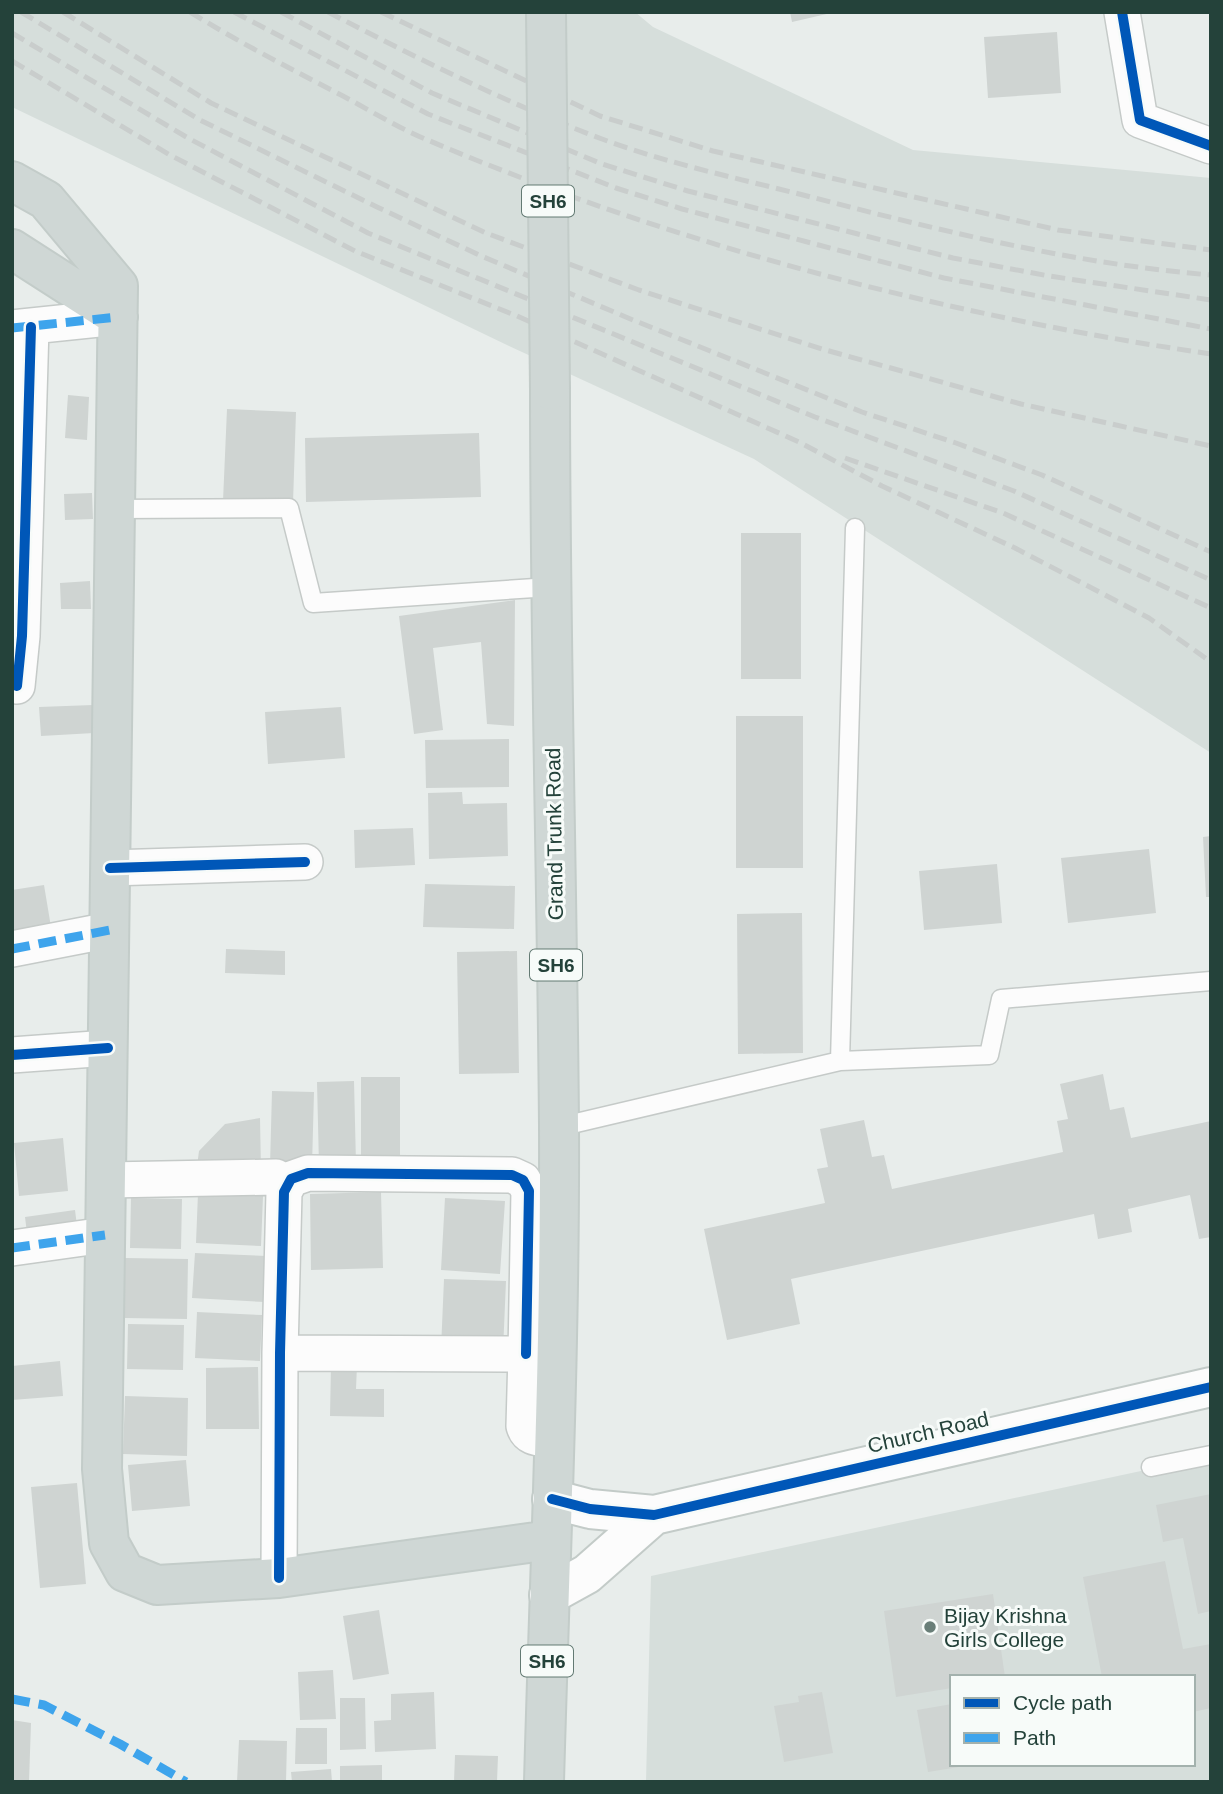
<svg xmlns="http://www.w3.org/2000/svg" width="1223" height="1794" font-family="Helvetica,sans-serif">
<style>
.built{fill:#d6dedb;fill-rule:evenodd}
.building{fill:#cfd4d2}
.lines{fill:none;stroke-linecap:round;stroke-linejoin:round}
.lane-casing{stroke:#c5cac8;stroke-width:21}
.street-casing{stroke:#c5cac8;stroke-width:38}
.secondary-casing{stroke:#c3cbc8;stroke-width:42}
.primary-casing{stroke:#c3ccc9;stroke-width:42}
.lane{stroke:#fcfcfc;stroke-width:18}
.street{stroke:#fcfcfc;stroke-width:35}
.secondary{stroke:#fcfcfc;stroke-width:38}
.primary{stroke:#cfd7d5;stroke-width:38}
.rail{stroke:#c9cdcc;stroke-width:5;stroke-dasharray:14 7;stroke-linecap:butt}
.primary-bridge-casing{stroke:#c3ccc9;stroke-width:42;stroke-linecap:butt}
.primary-bridge{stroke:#cfd7d5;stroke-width:38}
.quiet{stroke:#3ea4ec;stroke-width:9;stroke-dasharray:18 9;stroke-linecap:butt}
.cycleway-casing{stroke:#f7fbf9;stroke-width:15}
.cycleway{stroke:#0057b8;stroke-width:10}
.poi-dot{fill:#697e78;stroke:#f7fbf9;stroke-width:2.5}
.labels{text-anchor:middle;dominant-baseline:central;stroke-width:6;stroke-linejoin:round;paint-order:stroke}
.shield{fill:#f7fbf9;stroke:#637a73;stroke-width:2}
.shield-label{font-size:19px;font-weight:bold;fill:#24423a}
.street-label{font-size:21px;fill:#24423a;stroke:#f7fbf9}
.poi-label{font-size:21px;fill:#24423a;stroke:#f7fbf9;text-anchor:start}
</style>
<rect width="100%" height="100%" fill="#e8edeb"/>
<path class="built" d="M12 12H635L653 27 913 150 1211 178V753L754 459 509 346 12 107Z
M1211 1456V1782H646L651 1576ZM952 1677H1193V1764H952Z"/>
<path class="building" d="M790 12H831V13L792 22Z
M1057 32 1061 93 988 98 984 37Z
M68 395 89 397 87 440 65 438Z
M227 409 296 412 293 503 223 501Z
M479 433 481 497 306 502 305 438Z
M92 493 93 519 65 520 64 494Z
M741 533H801V679H741Z
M90 581 91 609H61L60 583Z
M515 600 514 726 487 724 481 642 433 648 443 730 414 734 399 616Z
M93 705 94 733 41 736 39 707Z
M341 707 345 758 268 764 265 712Z
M736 716H803V868H736Z
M509 739V787L426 788 425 740Z
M462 792 463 804 507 803 508 856 429 859 428 793Z
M413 828 415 865 355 868 354 830Z
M1211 836V897H1206L1203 837Z
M1149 849 1156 913 1068 923 1061 858Z
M997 864 1002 923 924 930 919 871Z
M425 884 515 886 514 929 423 927Z
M44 885 52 933 12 939V890Z
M802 913 803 1053 738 1054 737 914Z
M226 949 285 951V975L225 973Z
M517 951 519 1073 459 1074 457 952Z
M1103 1074 1110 1110 1124 1107 1131 1138 1211 1121V1237L1199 1239 1190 1195 1128 1209 1132 1232 1098 1239 1094 1214 791 1279 800 1324 727 1340 704 1229 825 1203 817 1169 828 1167 820 1129 864 1120 872 1157 884 1155 892 1189 1063 1152 1057 1121 1068 1119 1060 1084Z
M361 1077H400V1161L361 1162Z
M354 1081 356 1164 319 1166 317 1082Z
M272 1091 314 1092 312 1166H270Z
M260 1118 261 1172 196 1174 199 1151 225 1124Z
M63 1138 68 1191 19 1196 14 1143Z
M381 1192 383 1268 311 1270 310 1194Z
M198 1193 263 1196 261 1246 196 1243Z
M131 1198 182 1199 181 1249 130 1248Z
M445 1198 505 1201 500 1274 441 1270Z
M75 1210 78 1234 28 1241 25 1217Z
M195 1253 267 1256 265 1302 192 1298Z
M125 1258 188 1259 187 1319 125 1318Z
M444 1279 506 1281 503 1351 441 1349Z
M197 1312 262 1315 260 1361 195 1358Z
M128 1324 184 1325 183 1370 127 1369Z
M60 1361 63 1396 12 1400V1366Z
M331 1365H357L356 1389H384V1417L330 1416Z
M258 1367 259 1429H206V1368Z
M125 1396 188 1398 187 1456 123 1454Z
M186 1460 190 1506 132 1511 128 1465Z
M77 1483 86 1584 40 1588 31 1487Z
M1211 1494V1611L1198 1614 1183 1538 1163 1542 1156 1505Z
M1165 1561 1183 1649 1211 1644V1708L1193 1712V1677H1102L1083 1577Z
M993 1594 1005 1677H952V1688L896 1697 884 1611Z
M379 1610 389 1674 353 1680 343 1616Z
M333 1670 336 1719 300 1720 298 1672Z
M434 1692 436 1749 375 1752 374 1721 391 1720V1694Z
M822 1692 833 1753 784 1762 774 1706 799 1702 798 1696Z
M340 1698H365L366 1749 340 1750Z
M952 1704V1764L965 1766 928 1772 917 1710Z
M12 1720 31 1723 29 1782H12Z
M296 1728H327V1764H295Z
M239 1740 287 1741 286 1782H237Z
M455 1755 498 1756 497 1782H454Z
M382 1765V1782H340V1766Z
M331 1769 332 1782H292L291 1772Z"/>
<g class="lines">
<defs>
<path id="lane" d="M116 509 289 508 313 603 550 587
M840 1061 989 1055 1001 999 1211 981
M559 1127 840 1061 855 528
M1151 1467 1211 1455"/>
<path id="street" d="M1122 12 1140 120 1211 146
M12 328 118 317
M17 686 22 636 31 327
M110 868 305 862
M12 949 110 930
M12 1055 108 1048
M107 1180 276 1177
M12 1248 105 1235
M280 1353 526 1354 524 1426C528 1440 541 1438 553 1440
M279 1578 280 1353 284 1192 291 1179 308 1173 512 1175 523 1180 529 1191 526 1354"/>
<path id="secondary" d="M552 1499 590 1509 654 1515 1211 1387
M549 1595 587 1574 654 1515"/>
<path id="primary" d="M12 181 46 200 118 286 102 1469 109 1543 125 1572 157 1585 279 1578 550 1540
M12 249 118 317
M544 1782C550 1563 560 1344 559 1125 557 880 550 635 550 390"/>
</defs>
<use href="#lane" class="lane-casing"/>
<use href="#street" class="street-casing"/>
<use href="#secondary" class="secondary-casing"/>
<use href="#primary" class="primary-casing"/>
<use href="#lane" class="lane"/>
<use href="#street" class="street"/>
<use href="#secondary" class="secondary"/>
<use href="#primary" class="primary"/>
<path class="rail" d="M21 12 200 120 377 207 479 255 633 320 862 412 956 443 1042 475 1211 552
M63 12 211 103 486 233 639 290 822 349 1021 404 1211 446
M190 12C240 43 291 69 343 96 371 111 400 129 430 141 678 246 944 315 1211 354
M234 12 428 114 616 188 682 209 944 278 1211 329
M281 12 432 93 602 164 688 191 953 258 1049 276 1211 300
M328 12C417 58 508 104 602 139 669 164 741 179 811 197 942 231 1075 264 1211 275
M381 12 600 116 713 151 1058 230 1211 250
M12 33 188 138 368 233 815 417 1014 491 1211 580
M12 61 170 155 355 251 517 316 799 442 882 486 1015 548 1149 618 1211 662
M845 458 1003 513 1211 608"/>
<defs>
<path id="primary-bridge" d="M546 12 550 390"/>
</defs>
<use href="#primary-bridge" class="primary-bridge-casing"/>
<use href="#primary-bridge" class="primary-bridge"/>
<path class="quiet" d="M12 328 118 317
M12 949 110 930
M12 1248 105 1235
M12 1699 44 1705 120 1744 186 1782"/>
<defs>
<path id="cycleway" d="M1122 12 1140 120 1211 146
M17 686 22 636 31 327
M110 868 305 862
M12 1055 108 1048
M552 1499 590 1509 654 1515 1211 1387
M279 1578 280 1353 284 1192 291 1179 308 1173 512 1175 523 1180 529 1191 526 1354"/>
</defs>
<use href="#cycleway" class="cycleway-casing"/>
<use href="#cycleway" class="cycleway"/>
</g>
<circle class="poi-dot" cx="930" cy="1627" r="7"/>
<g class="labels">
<g class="shield">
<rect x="522" y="185.5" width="52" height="31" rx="5"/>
<rect x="530" y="949.5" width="52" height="31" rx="5"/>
<rect x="521" y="1645.5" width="52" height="31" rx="5"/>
</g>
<g class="shield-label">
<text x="548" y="201">SH6</text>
<text x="556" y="965">SH6</text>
<text x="547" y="1661">SH6</text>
</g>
<g class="street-label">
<text transform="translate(554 834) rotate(-91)">Grand Trunk Road</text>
<text transform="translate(928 1432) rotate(-13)">Church Road</text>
</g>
<g class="poi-label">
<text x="944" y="1615">Bijay Krishna<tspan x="944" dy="24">Girls College</tspan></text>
</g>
</g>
<rect width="1223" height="1794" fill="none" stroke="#24423a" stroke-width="28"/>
<rect x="950" y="1675" width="245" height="91" fill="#f7fbf9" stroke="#a3b1ad" stroke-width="2"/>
<rect x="964" y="1698" width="35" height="10" fill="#0057b8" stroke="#a3b1ad" stroke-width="2"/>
<text x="1013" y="1710" font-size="21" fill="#24423a">Cycle path</text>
<rect x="964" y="1733" width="35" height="10" fill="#3ea4ec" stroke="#a3b1ad" stroke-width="2"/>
<text x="1013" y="1745" font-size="21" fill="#24423a">Path</text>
</svg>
